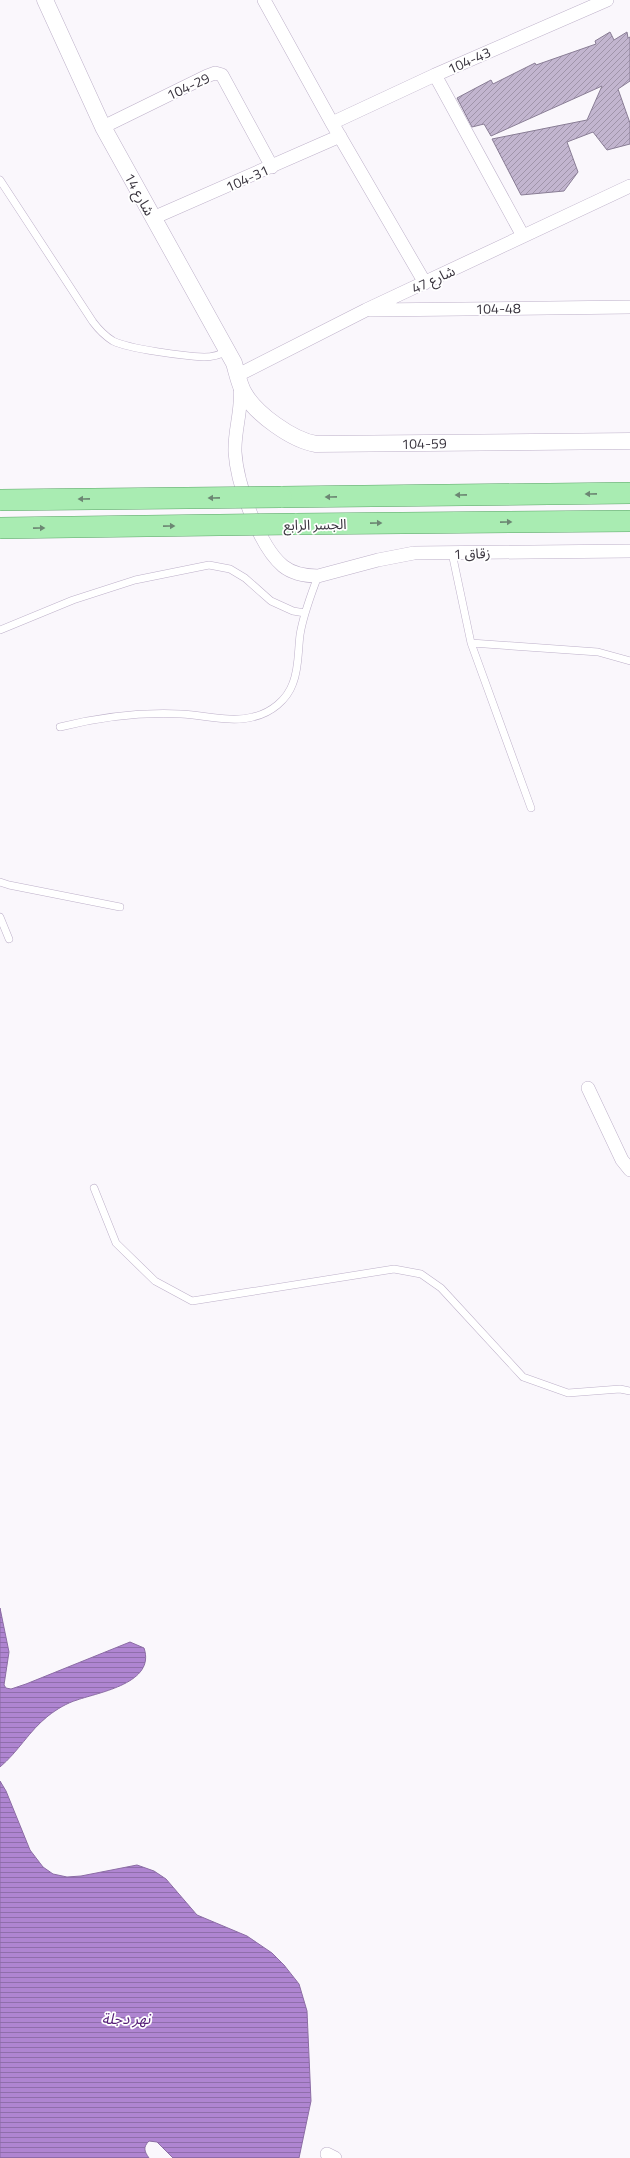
<svg xmlns="http://www.w3.org/2000/svg" width="630" height="2158" font-family="'Titillium Web','Noto Sans Arabic',sans-serif">
<style>
.water{fill:url(#water-rules);stroke:#8c6da5}
.building{fill:url(#building-hatch);stroke:#897d95}
.lines{fill:none;stroke-linecap:round;stroke-linejoin:round}
.service-casing{stroke:#bdb0c9;stroke-width:8}
.minor-casing{stroke:#bdb0c9;stroke-width:14}
.tertiary-casing{stroke:#bdb0c9;stroke-width:17}
.primary-casing{stroke:#5ca469;stroke-width:22}
.service{stroke:#fff;stroke-width:7}
.minor{stroke:#fff;stroke-width:13}
.tertiary{stroke:#fff;stroke-width:16}
.primary{stroke:#a9ecb2;stroke-width:21}
.primary-bridge-casing{stroke:#5ca469;stroke-width:22;stroke-linecap:butt}
.primary-bridge{stroke:#a9ecb2;stroke-width:21}
.oneway{fill:#6c8773}
.labels{text-anchor:middle;dominant-baseline:central;stroke-width:3.5;stroke-linejoin:round;paint-order:stroke}
.street-label{font-size:14px;fill:#3a353f;stroke:#fff}
.water-label{font-size:15px;font-style:italic;fill:#551e78;stroke:#fff}
</style>
<defs>
<pattern id="water-rules" width="6" height="5" patternUnits="userSpaceOnUse"><rect width="6" height="5" fill="#af85d1"/><path d="M0 2.5h6" fill="none" stroke="#8f6eab"/></pattern>
<pattern id="building-hatch" width="6" height="6" patternUnits="userSpaceOnUse"><rect width="6" height="6" fill="#c2b5cf"/><path d="M-1 1l2-2M0 6l6-6M5 7l2-2" fill="none" stroke="#9f94a9"/></pattern>
</defs>
<rect width="100%" height="100%" fill="#faf7fc"/>
<path class="water" d="M0 1608 9 1652 4 1685 6 1688 11 1689 26 1684 130 1642 144 1648C156 1683 100 1692 77 1700 67 1703 57 1709 48 1716 29 1731 18 1752 0 1767Z
M0 1781 6 1791 30 1850 43 1867 53 1874 67 1877 81 1876 137 1865 154 1871 166 1879 197 1915 247 1936 272 1953 284 1965 299 1984 307 2011 311 2101 299 2158H173L157 2142 149 2141C143 2147 144 2151 149 2158H0Z"/>
<path class="building" d="M610 32 614 40 627 32 628 38 630 37V81L618 89 630 123V144L607 150 593 132 567 142 578 172 564 191 521 195 492 139 587 120 602 86 491 136 484 124 472 127 457 98 491 80 493 84 535 63 536 65 596 44 595 41Z"/>
<g class="lines">
<defs>
<path id="service" d="M0 180 93 322C99 330 105 336 113 341 129 349 184 356 204 357 212 357 220 355 227 351
M452 553 471 643 598 652 630 661
M0 630 73 600 135 580 209 565 230 569 245 578 271 601 293 611 305 613
M471 643 531 808
M60 727C100 717 139 712 181 714 204 715 231 723 253 717 271 713 287 700 293 683 299 668 298 650 300 635 303 615 311 595 318 576
M0 882 9 885 120 907
M0 917 9 939
M94 1188 116 1243 155 1281 192 1301 394 1269 421 1274 441 1288 523 1377 568 1393 620 1389 630 1391"/>
<path id="minor" d="M264 0 332 123 425 283
M435 75 523 236
M332 123 435 75 607 0
M103 127 207 76 215 73 222 75 272 167
M153 218 340 136
M372 310 630 307
M238 375 366 310 630 186
M240 385C243 408 234 430 235 452 237 484 259 546 283 566 293 574 305 576 318 576L378 560 414 553 630 551
M588 1088 622 1160 630 1170
M327 2154 335 2158"/>
<path id="tertiary" d="M45 0 103 127 234 363C237 373 239 384 244 393 256 414 292 440 316 444L630 441"/>
<path id="primary" d="M281 497 630 493
M295 524 630 521"/>
</defs>
<use href="#service" class="service-casing"/>
<use href="#minor" class="minor-casing"/>
<use href="#tertiary" class="tertiary-casing"/>
<use href="#primary" class="primary-casing"/>
<use href="#service" class="service"/>
<use href="#minor" class="minor"/>
<use href="#tertiary" class="tertiary"/>
<use href="#primary" class="primary"/>
<defs>
<path id="primary-bridge" d="M0 500 281 497
M0 528 295 524"/>
</defs>
<use href="#primary-bridge" class="primary-bridge-casing"/>
<use href="#primary-bridge" class="primary-bridge"/>
</g>
<defs><path id="oneway-solid" d="M-6-.8H1V-3.2L6.5 0L1 3.2V.8H-6Z"/></defs>
<g class="oneway">
<use href="#oneway-solid" transform="translate(591 494) rotate(179)"/>
<use href="#oneway-solid" transform="translate(461 495) rotate(179)"/>
<use href="#oneway-solid" transform="translate(331 497) rotate(179)"/>
<use href="#oneway-solid" transform="translate(214 498) rotate(179)"/>
<use href="#oneway-solid" transform="translate(84 499) rotate(179)"/>
<use href="#oneway-solid" transform="translate(506 522) rotate(-1)"/>
<use href="#oneway-solid" transform="translate(376 523) rotate(-1)"/>
<use href="#oneway-solid" transform="translate(169 526) rotate(-1)"/>
<use href="#oneway-solid" transform="translate(39 528) rotate(-1)"/>
</g>
<g class="labels">
<g class="street-label">
<text transform="translate(469 60) rotate(-24)">104-43</text>
<text transform="translate(188 86) rotate(-25)">104-29</text>
<text transform="translate(247 178) rotate(-24)">104-31</text>
<text transform="translate(140 194) rotate(61)">شارع 14</text>
<text transform="translate(433 279) rotate(-25)">شارع 47</text>
<text transform="translate(498 308) rotate(-1)">104-48</text>
<text transform="translate(424 443) rotate(-1)">104-59</text>
<text transform="translate(315 524) rotate(-1)">الجسر الرابع</text>
<text transform="translate(472 553) rotate(-2)">زقاق 1</text>
</g>
<g class="water-label">
<text x="126" y="2018">نهر دجلة</text>
</g>
</g>
</svg>
